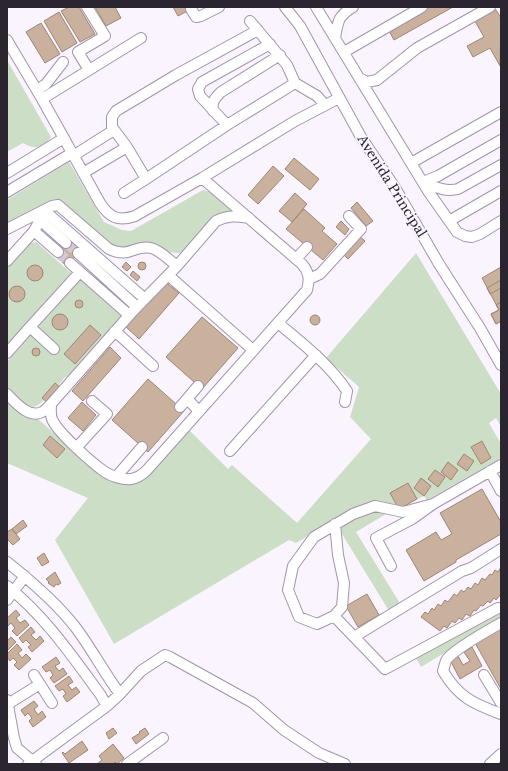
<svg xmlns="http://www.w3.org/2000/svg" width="508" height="771" font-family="'Libre Baskerville',serif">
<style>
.green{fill:#ccdec6}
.building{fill:#cab19d;stroke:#9d8672}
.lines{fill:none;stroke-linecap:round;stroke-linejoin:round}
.minor-tunnel{stroke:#d1cbd5;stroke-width:10;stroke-dasharray:10 5;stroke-linecap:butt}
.minor-casing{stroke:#a293ac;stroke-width:12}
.minor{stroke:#fff;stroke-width:10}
.labels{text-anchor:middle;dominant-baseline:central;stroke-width:3.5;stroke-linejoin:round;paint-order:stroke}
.street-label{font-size:13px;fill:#2b252f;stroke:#faf4ff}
</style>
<rect width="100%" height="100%" fill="#faf4ff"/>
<path class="green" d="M7 60 51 137C42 149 36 150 23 143L7 152Z
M69 162 104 222 122 230 131 231 203 190C215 192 225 204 235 211H227L219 215 184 251 179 253 122 249 110 244 60 201 54 199 7 223V200Z
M36 242 71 273 7 345V269L30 243Z
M416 253 501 394V427L496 418 489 423 501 444V458L427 500 424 496 399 509 396 504H363L296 543 289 540 114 644 55 540 88 498 7 463V400C17 409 24 420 38 419L103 476 133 483 189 430 228 469 232 465 297 523 371 439 350 417 359 387 326 358Z
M83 280 121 311V318L71 375 65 377 58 386 55 383 42 398 44 400C29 416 19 400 7 389V362L79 281Z
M371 511H380L386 514 356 532 401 605 389 611 339 529 364 513Z
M501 612V619L421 667 415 656Z"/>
<path class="building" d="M69 7H79L95 34 80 42 61 11Z
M95 7H115L121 18 106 26Z
M173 7H195L178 16Z
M426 7H453L394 40 388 29Z
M496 10 501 18 500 66 490 48 473 57 467 46 484 37 475 21Z
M59 12 77 43 62 52 44 21Z
M41 23 60 54 45 63 26 32Z
M294 158 319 179 310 190 285 169Z
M273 166 284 176 258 204 248 195Z
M295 193 307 204 292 222 279 211Z
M357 202 373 221 366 226 351 208Z
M304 209 325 228 322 231 337 244 323 260 286 229Z
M341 221 349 229 345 235 336 227Z
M359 236 365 241 348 259 342 253Z
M68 241 80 251 67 266 55 256Z
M138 266a4 4 0 1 1 8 0a4 4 0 1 1-8 0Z
M126 262 131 267 127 271 122 267Z
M27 273a8 8 0 1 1 16 0a8 8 0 1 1-16 0Z
M501 267V321L496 324 491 314 499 310 482 278Z
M133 271 140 277 137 281 130 275Z
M501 280V288L490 294 487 288Z
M164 281 179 293 139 339 125 326Z
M9 294a8 8 0 1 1 16 0a8 8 0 1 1-16 0Z
M75 304a4 4 0 1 1 8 0a4 4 0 1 1-8 0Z
M501 302V321L496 324 491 314 499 310 496 305Z
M52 322a8 8 0 1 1 16 0a8 8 0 1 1-16 0Z
M310 320a5 5 0 1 1 10 0a5 5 0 1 1-10 0Z
M202 317 238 348 202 389 166 357Z
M90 325 101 335 75 364 64 354Z
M110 347 121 358 83 401 72 391Z
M32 352a4 4 0 1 1 8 0a4 4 0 1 1-8 0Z
M148 379 184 411 148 452 112 420Z
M55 383 62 389 49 404 42 398Z
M82 402 96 415 83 431 68 418Z
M50 436 65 449 57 458 43 445Z
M482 441 491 458 481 464 471 447Z
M464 454 474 461 467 471 457 464Z
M448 462 458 470 451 480 441 472Z
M435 470 445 477 438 487 428 479Z
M421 478 431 486 424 496 414 488Z
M408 483 417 499 399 509 390 493Z
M482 489 501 522V534L456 560V562L424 581 406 550 436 532 441 540 452 534 440 513Z
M23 520 27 526 16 534 12 529Z
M12 529 20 539 13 545 7 539V532Z
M44 553 49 562 42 566 37 558Z
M501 567V594L496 600 494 598 490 603 488 601 483 606 481 605 476 611 474 610 470 616 466 614 462 620 459 618 455 623 452 621 447 628 444 626 440 631 421 617 425 612 428 614 432 608 434 610 438 604 441 606 445 600 448 602 454 594 457 596 461 590 464 592 468 587 471 589 475 583 478 585 482 578 485 580 490 574 492 575 495 570 498 572Z
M55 572 61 583 58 585 56 584 54 587 48 583 49 582 46 579Z
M367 594 379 615 358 627 346 606Z
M16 610 20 615 16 618 20 623 25 620 29 625 17 636 12 631 15 628 11 623 8 626 7 625V618Z
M501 626V689L474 641Z
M31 627 35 632 31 635 36 640 40 636 44 641 32 652 28 647 31 645 26 640 23 643 19 638Z
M11 637 16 642 7 651V641Z
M17 644 22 650 18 653 22 658 26 654 31 659 19 670 14 665 17 662 13 658 10 661 7 657V654Z
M472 647 482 666 460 679 450 660 458 656 463 665 470 661 464 652Z
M56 657 60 663 55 666 59 671 63 668 67 674 54 683 50 678 53 675 50 670 46 672 42 667Z
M69 676 73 682 68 685 72 690 76 687 80 692 67 702 63 696 66 694 63 689 59 691 55 686Z
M34 701 38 706 34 709 38 715 42 711 46 717 33 727 29 721 32 718 28 713 25 716 21 710Z
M113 728 117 733 109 739 106 733Z
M145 728 149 734 136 744 132 738 140 733 139 732Z
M82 741 88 750 69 763 62 753 63 752 65 754Z
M113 744 124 758 117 764 115 762 113 764H97L102 760 99 756Z"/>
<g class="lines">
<path class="minor-tunnel" d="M66 243 78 253
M58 252 70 263"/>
<defs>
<path id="minor" d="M87 7 105 36 78 52 89 70
M285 7 300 26 361 137 394 186 439 264 480 328 501 365
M316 7 428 191 457 232 465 236 472 237 480 234 501 221
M191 9 196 17 201 16 219 7
M250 21 287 65 295 83
M335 38C338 21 338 16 353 7
M7 40 42 99 100 203C109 217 118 222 135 216L202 178 295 121 339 98
M344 52 422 7
M359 78 367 82 377 80 417 48 490 7
M37 90 46 84 63 62
M42 99 141 38
M213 111C211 102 215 98 221 92L280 55
M227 125 200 96 198 89 202 82 270 44
M73 156 114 130
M411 163 501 112
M7 173 64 138
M83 173 127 147
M202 178 302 264C309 272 310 279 307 290L147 470C143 474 138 478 131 479 123 480 111 476 105 472 92 463 57 432 52 419 50 414 51 409 51 404L133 311 177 266 216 221C228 215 236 216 249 218
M146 179 227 125 295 83 317 96 325 105
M423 182 438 176 501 140
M423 182C435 187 445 192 458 189L501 165
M7 192 72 153
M124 193 146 179 127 147 112 127V117L116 111 176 75 258 30
M40 220 66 243
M449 221 501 191
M7 229 52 206 58 205 109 249C131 259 134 244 151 248 160 250 169 260 177 266
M34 231 58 252
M78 253 137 307
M296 259 307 247
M7 261 34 231 45 211 145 299
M70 263 129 315
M168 275 253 350
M309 279 320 274 361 229 349 216
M278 323C303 344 329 364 347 391L345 402
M115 331 153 366
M54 349 30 327 80 272
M7 353 30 327
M7 394C15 402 29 419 42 412 45 411 49 406 51 404
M187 399 198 386
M180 407 187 399 199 411
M77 447 107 414 92 401
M230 451 316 355
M490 471 501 491
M116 477 142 447
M335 524 338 555 344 583 342 607 334 616 317 624 299 617 288 590 293 566 314 537 353 514 375 506 403 512 433 504
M7 562C31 581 57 603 76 628 92 649 104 673 120 694
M391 566 376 538 412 519 433 504 501 465
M7 586C45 616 72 656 100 694L107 706
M7 600 25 576
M334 616 385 669 498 608
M501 623C487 631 456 648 447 659 445 662 444 668 443 671 458 697 474 704 501 714
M354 637 462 571 471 568 501 549
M34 675 52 703
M484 675 501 703
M7 700 14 738 17 748 36 764
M8 704 40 684
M28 764 107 706 120 694 141 671 165 655 170 657 253 703 284 730 319 753 345 764
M127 764 163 738
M490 764 501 754"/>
</defs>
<use href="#minor" class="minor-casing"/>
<use href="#minor" class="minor"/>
</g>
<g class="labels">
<g class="street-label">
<text transform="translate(392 186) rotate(58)">Avenida Principal</text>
</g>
</g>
<rect width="508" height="771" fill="none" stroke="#2b252f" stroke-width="16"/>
</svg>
